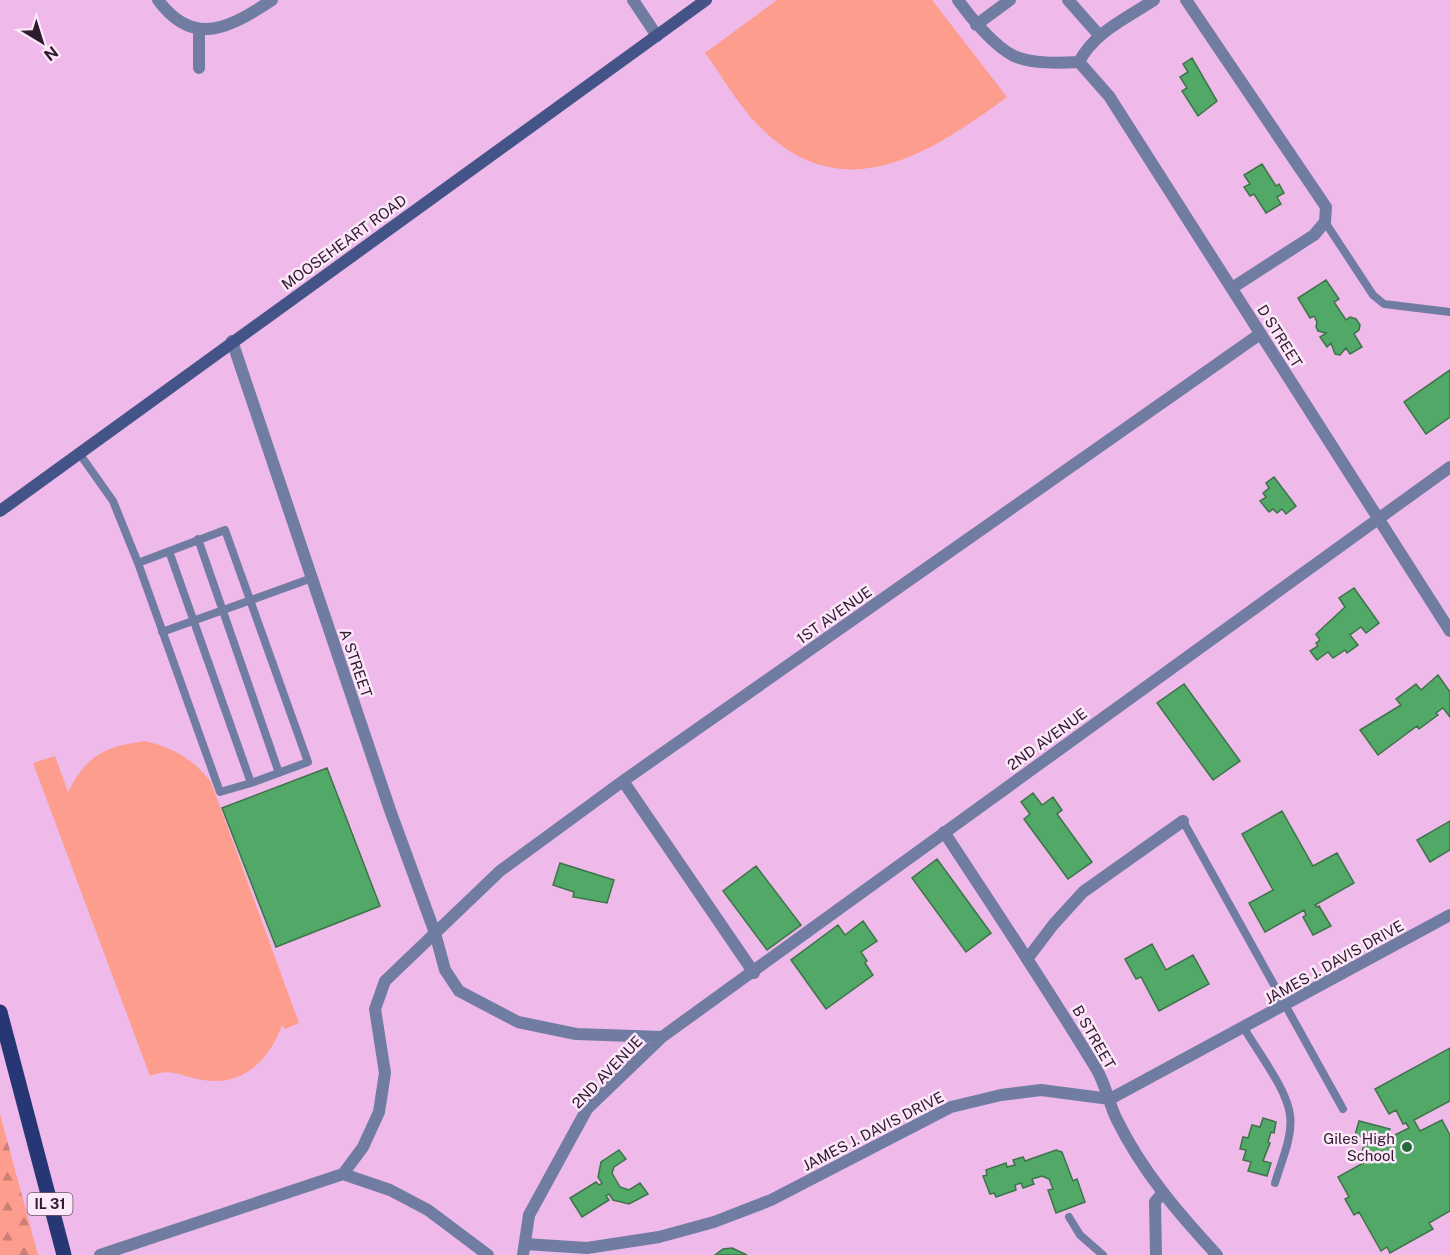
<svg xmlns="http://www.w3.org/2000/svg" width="1450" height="1255" font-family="'Public Sans',sans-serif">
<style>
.forest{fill:url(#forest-firs)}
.green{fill:#fc9d8d}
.building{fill:#51a867;stroke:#3e734a;stroke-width:1.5}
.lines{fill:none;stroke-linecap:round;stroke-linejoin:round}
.lane{stroke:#707ca1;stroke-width:8}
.street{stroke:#707ca1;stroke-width:12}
.secondary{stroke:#445488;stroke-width:12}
.primary{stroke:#273776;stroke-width:15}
.poi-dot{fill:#226a38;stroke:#fde7fa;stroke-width:2}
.labels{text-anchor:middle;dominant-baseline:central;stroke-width:5;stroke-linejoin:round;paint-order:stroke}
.shield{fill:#fde7fa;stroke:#6c586a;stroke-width:1.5}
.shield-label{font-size:14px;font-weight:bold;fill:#2e1b2d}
.street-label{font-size:15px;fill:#2e1b2d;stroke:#fde7fa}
.poi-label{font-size:15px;fill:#2e1b2d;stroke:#fde7fa;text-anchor:end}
</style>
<defs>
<pattern id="forest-firs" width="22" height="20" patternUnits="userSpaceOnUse" patternTransform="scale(1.5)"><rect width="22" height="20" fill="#fc9d8d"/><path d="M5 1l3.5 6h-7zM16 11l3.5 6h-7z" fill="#cc7f74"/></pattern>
</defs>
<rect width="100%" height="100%" fill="#efbae9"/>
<path class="forest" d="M0 1114 38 1255H0Z"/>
<path class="green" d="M777 0H932L1007 97C927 156 840 212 756 123 737 103 722 76 705 53Z
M145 741C174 748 193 759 211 782L299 1023 285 1029 282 1025C270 1060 242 1087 203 1080 180 1077 173 1067 150 1076L33 763 55 756 68 792C87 755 104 747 145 741Z"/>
<path class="building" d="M1192 58 1217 101 1198 116 1182 91 1187 88 1180 77 1188 72 1183 64Z
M1262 164 1276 186 1279 184 1284 193 1277 197 1281 204 1266 213 1254 194 1250 196 1244 187 1250 184 1244 175Z
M1326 280 1339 299 1334 302 1346 320 1350 317 1356 319 1360 325 1359 330 1354 334 1362 347 1350 354 1346 348 1340 355 1335 354 1331 343 1327 347 1320 337 1326 333 1318 331 1316 327 1317 322 1314 316 1310 318 1298 298Z
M1450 370V417L1426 434 1404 402Z
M1274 477 1296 506 1286 514 1282 509 1277 513 1273 509 1269 512 1260 501 1266 497 1263 493 1269 488 1266 483Z
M1354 588 1379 623 1366 633 1361 627 1350 635 1358 645 1347 653 1345 650 1333 658 1328 652 1317 660 1310 651 1318 646 1316 643 1320 640 1316 634 1345 607 1339 598Z
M1438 675 1450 692V717L1443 708 1436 713 1438 715 1419 729 1417 726 1378 755 1360 730 1401 705 1396 699 1416 684 1421 690Z
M1184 684 1240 761 1213 780 1157 703Z
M327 768 380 906 276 947 222 808Z
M1033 793 1042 805 1053 797 1062 810 1057 814 1092 862 1068 879 1024 819 1030 814 1021 802Z
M1282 811 1313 866 1337 853 1354 883 1315 905 1317 907 1319 906 1331 926 1313 935 1303 917 1306 915 1304 910 1265 932 1249 903 1273 890 1242 834Z
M1450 821V850L1430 862 1417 840Z
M937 859 991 933 966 952 912 878Z
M560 863 614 880 607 903 573 897 574 892 553 885Z
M756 866 801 925 767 950 723 891Z
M863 921 877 941 861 952 867 961 865 963 873 975 826 1009 791 960 838 925 845 935Z
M1152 944 1166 970 1193 955 1209 984 1159 1011 1141 977 1136 979 1125 959Z
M1450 1048V1101L1414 1120 1420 1131 1442 1120 1450 1135V1211L1429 1223 1433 1229 1390 1253 1387 1247 1381 1251 1359 1212 1354 1215 1345 1199 1349 1197 1338 1177 1365 1162 1361 1155 1366 1138 1355 1135 1359 1121 1390 1129 1388 1135 1393 1136 1409 1128 1406 1123 1403 1124 1396 1110 1389 1114 1375 1089Z
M1263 1118 1276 1122 1274 1133 1271 1132 1268 1142 1270 1143 1263 1161 1271 1163 1267 1176 1248 1171 1251 1162 1243 1160 1246 1150 1240 1149 1243 1137 1248 1138 1252 1125 1260 1127Z
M619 1150 626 1159 614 1167 612 1173 620 1187 629 1190 640 1183 648 1194 629 1204 613 1200 609 1194 606 1196 609 1200 582 1217 570 1198 596 1182 599 1185 602 1183 598 1177 601 1162Z
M1056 1150 1062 1152 1073 1181 1077 1179 1085 1202 1056 1213 1048 1190 1053 1189 1049 1179 1042 1176 1032 1179 1034 1184 1023 1188 1021 1183 1015 1185 1016 1190 996 1197 994 1193 990 1194 983 1176 987 1175 986 1170 1006 1163 1007 1167 1015 1165 1013 1160 1023 1157 1025 1161Z
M732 1248 747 1255H715L723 1249Z"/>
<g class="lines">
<path class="lane" d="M1325 222 1373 295 1384 304 1450 312
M79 453 113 501 138 563 225 530 308 762 251 783
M198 539 279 773
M138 563 220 792 251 783 169 551
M162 632 312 578
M1183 821 1343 1109
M1244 1028C1257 1051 1287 1089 1290 1115 1293 1137 1281 1162 1275 1183
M1069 1217 1080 1235 1103 1255"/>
<path class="street" d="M158 0C194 49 231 27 272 0
M633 0 657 36
M958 0C970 17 995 47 1014 56 1033 64 1059 63 1079 62
M1068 0 1099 35
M1186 0 1326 207 1325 222 1314 235 1232 288
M976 25 1010 0
M199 30V68
M1079 62 1109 96 1450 631
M1079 62C1094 32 1127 18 1154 0
M232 341 390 810 435 933 445 970 459 991 518 1022 576 1034 662 1037
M623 781 754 973
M944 832C996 911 1048 989 1097 1070 1106 1086 1109 1104 1117 1120 1142 1171 1179 1214 1217 1255
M1028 958 1053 925 1083 892 1183 821
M343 1174 363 1147 379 1112 385 1073 375 1009 385 981 500 871 623 781 1260 334
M343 1174 390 1190 428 1210 488 1255
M525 1244 587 1248 659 1237 714 1222 771 1200 951 1107 1001 1095 1041 1090 1110 1099 1450 915
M100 1255 343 1174
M523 1255 529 1215 587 1109 662 1037 1450 467
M1156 1255 1155 1202 1163 1192"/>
<path class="secondary" d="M0 511 706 0"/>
<path class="primary" d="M0 1012 64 1255"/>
</g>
<circle class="poi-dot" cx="1407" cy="1147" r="6"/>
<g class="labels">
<rect class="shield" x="27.5" y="1193" width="45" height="22" rx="4.5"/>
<g class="shield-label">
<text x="50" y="1204">IL 31</text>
</g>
<g class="street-label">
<text transform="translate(344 242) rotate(-36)">MOOSEHEART ROAD</text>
<text transform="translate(1280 336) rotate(58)">D STREET</text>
<text transform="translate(834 615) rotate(-35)">1ST AVENUE</text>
<text transform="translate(356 663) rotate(71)">A STREET</text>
<text transform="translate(1047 739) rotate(-36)">2ND AVENUE</text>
<text transform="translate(1334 962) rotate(-29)">JAMES J. DAVIS DRIVE</text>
<text transform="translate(1094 1037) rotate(60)">B STREET</text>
<text transform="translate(607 1072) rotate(-46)">2ND AVENUE</text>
<text transform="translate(873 1131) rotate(-27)">JAMES J. DAVIS DRIVE</text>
</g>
<g class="poi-label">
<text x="1395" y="1138">Giles High<tspan x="1395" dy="17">School</tspan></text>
</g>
</g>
<g transform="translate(42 42) rotate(142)" stroke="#fde7fa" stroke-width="4.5" paint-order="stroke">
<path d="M0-4.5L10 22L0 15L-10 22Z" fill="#2e1b2d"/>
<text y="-9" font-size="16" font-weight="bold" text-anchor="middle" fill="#2e1b2d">N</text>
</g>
</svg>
